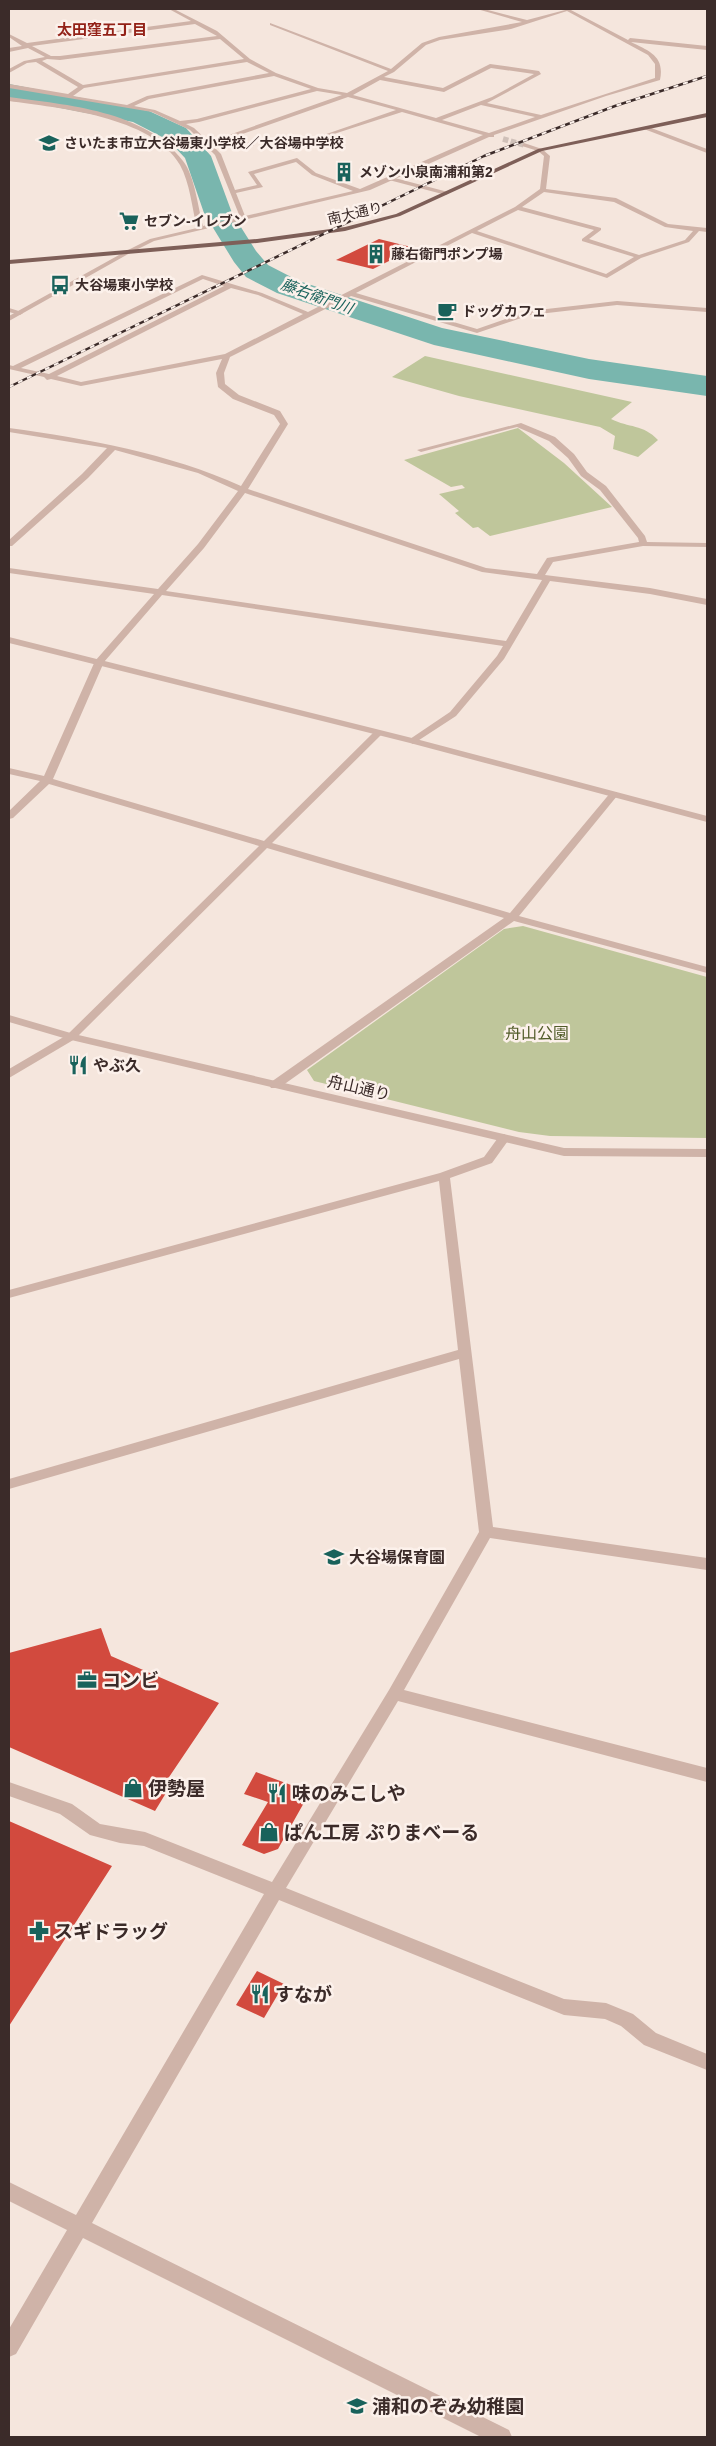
<svg xmlns="http://www.w3.org/2000/svg" width="716" height="2446" font-family="Helvetica,'Noto Sans JP',sans-serif">
<style>
.green{fill:#bfc69b}
.lines{fill:none;stroke-linecap:round;stroke-linejoin:round}
.river{fill:#79b6ae;fill-rule:evenodd}
.building{fill:#d24a3e}
.minor-tunnel{stroke:#d0c1b9;stroke-width:5.5;stroke-dasharray:5.5 2.5;stroke-linecap:butt}
.minor{fill:#cfb3a8;fill-rule:evenodd}
.tertiary{fill:#cfb3a8;fill-rule:evenodd}
.primary{fill:#7e5f58;fill-rule:evenodd}
.rail-casing{stroke:#3b2b29;stroke-width:2.5}
.rail{stroke:#fcf1eb;stroke-width:2;stroke-dasharray:5;stroke-linecap:butt}
.labels{text-anchor:middle;dominant-baseline:central;stroke-width:5;stroke-linejoin:round;paint-order:stroke}
.far-poi-label{font-size:14px;font-weight:bold;fill:#3b2b29;stroke:#fcf1eb;text-anchor:start}
.far-street-label{font-size:14px;fill:#3b2b29;stroke:#fcf1eb}
.far-neighbourhood-label{font-size:15px;font-weight:bold;fill:#932218;stroke:#fcf1eb}
.far-water-label{font-size:15px;font-style:italic;fill:#19625b;stroke:#fcf1eb}
.park-label{font-size:16px;fill:#525c29;stroke:#fcf1eb}
.poi-label{font-size:16px;font-weight:bold;fill:#3b2b29;stroke:#fcf1eb;text-anchor:start}
.street-label{font-size:16px;fill:#3b2b29;stroke:#fcf1eb}
.near-poi-label{font-size:19px;font-weight:bold;fill:#3b2b29;stroke:#fcf1eb;text-anchor:start}
</style>
<rect width="100%" height="100%" fill="#f5e6dd"/>
<path class="green" d="M425 356 632 402 611 419C629 428 643 424 658 440L638 457 613 449 615 436 600 427 459 396 392 377Z
M518 428 564 463 612 507 490 536 478 527 473 528 455 513 459 511 439 494 465 488 462 485 451 487 404 460Z
M523 926 707 977V1138L550 1136 519 1132 314 1081 307 1070 504 929Z"/>
<g class="lines">
<path class="river" d="M9 84 149 111 186 128 211 156 232 213 256 251 268 265 299 281 442 328 589 359 707 376V396L589 379 434 345 277 293 246 277 234 262 204 213 185 158 168 140 133 122 9 98Z"/>
</g>
<path class="building" d="M379 239 415 248 373 269 336 260Z
M101 1628 111 1656 219 1703 163 1786 169 1788 155 1811 9 1747V1653Z
M256 1772 310 1792 278 1849 264 1854 242 1845 268 1802 244 1794Z
M9 1821 112 1866 9 2026Z
M257 1971 284 1984 264 2018 236 2005Z"/>
<g class="lines">
<path class="minor-tunnel" d="M503 139 524 145"/>
<path class="minor" d="M169 9H174L217 31 250 59 276 73 318 88 347 93 388 71 270 25V23L391 69 422 43 439 37 522 22 477 9H484L527 20 569 9 628 40 630 38 707 46V50L631 42C649 51 665 56 660 80L606 96 494 135V137H489L370 190 154 241 128 254 125 252 126 251 150 239 197 228C192 208 190 183 180 165 152 116 58 108 9 101V97C67 105 145 110 183 161 195 176 198 208 203 226L240 217 215 155 190 130 152 112 9 88V84L68 94 78 87 36 62 27 63 9 73V69L24 61 45 57 28 48 9 52V48L22 46 9 37V34L27 43 191 21ZM567 11 648 55 655 64V78L541 115 487 103 541 74 539 71 490 64 443 88 384 77 394 72 426 45 440 40 511 29ZM195 24 217 36 60 56H51L32 46ZM220 39 244 59 83 85 42 61 47 59 60 60ZM247 62 269 73 147 96 127 105 73 96 84 88ZM491 68 534 74 492 97 436 118 353 95 380 80 444 92ZM274 76 311 89 197 119 180 121 155 110 134 106 149 99ZM317 91 342 95 209 142 194 128 186 124 199 122ZM348 97 396 110 309 140V142L402 112 483 135 360 189 316 173 297 158 248 172 257 185 235 190 221 154 212 145 226 140 254 146V144L231 138ZM481 105 535 117 489 133 442 120ZM296 162 312 175 353 191 245 216 236 193 263 187 254 174Z
M646 126 707 149V153L644 129Z
M524 143 542 149 550 156 546 189 616 198 668 224 707 228V232L699 231 689 242 641 258 607 278 472 233 356 293 477 329 529 311 617 301 707 308V312L617 305 530 315 477 333 351 296 230 357 224 373 225 384 239 395 280 411 288 424 248 489 486 568 537 574 547 558 639 542 638 538 600 490 581 476 568 458 549 441 517 427 421 452 417 450 521 423 555 437 574 454 587 472 606 486 645 536 647 542 707 543V547L643 546 553 562 545 575 650 588 707 599V605L650 594 550 581 504 659 456 716 413 744 408 741 410 739 450 712 497 656 503 646 162 595 104 662 53 779 264 841 375 731H381V735L272 843 510 913 611 792H617V796L519 916 707 967V973L514 921 279 1088H271L269 1085 271 1082 504 918 267 848 75 1039 9 1078V1069L67 1035 259 846 49 784 13 818 9 819V811L40 781 9 774V768L44 776 95 661 154 594 9 573V568L158 589 198 544 238 491 198 473 115 450 88 478 12 546H9V540L82 474 107 448 9 432V428C88 439 168 453 241 486L280 424 274 415 233 399 218 387 216 373 222 359 81 386 51 379 47 380 44 377 9 369V365L13 366 202 275 262 293 308 312 515 207 540 189 544 156 538 151 522 146ZM544 192 614 202 665 227 693 231 685 240 639 255 589 239 601 230V228L522 207ZM518 210 594 230 582 239V241L634 257 606 274 477 231ZM203 279 224 286 49 374 21 368ZM231 288 258 295 303 314 225 354 81 382 57 376ZM245 493 482 572 542 580 506 641 166 591 204 548Z
M9 308 22 312 23 313 20 315 9 312Z
M504 1134 510 1138 492 1163 450 1178 493 1527 707 1558V1570L490 1538 404 1690 707 1768V1782L398 1701 286 1888 564 1999 606 2003 633 2014 656 2033 707 2054V2070L644 2045 621 2026 605 2019 564 2015 279 1900 92 2223 509 2430 512 2437H481L83 2238 16 2354 9 2357V2329L67 2230 9 2201V2182L76 2215 264 1894 144 1846 120 1843 90 1835 60 1814 9 1796V1782L72 1804 100 1824 145 1832 272 1882 389 1690 479 1532 459 1359 9 1489V1479L458 1350 439 1181 9 1298V1290L440 1173 484 1157 500 1135Z"/>
<path class="tertiary" d="M391 177 448 192 449 193 446 195 389 180Z
M128 250 131 252 130 253 9 321V316Z
M9 637 416 739 707 816V822L410 743 9 643Z
M9 1015 74 1034 564 1148 707 1149V1157L564 1156 67 1039 9 1022Z"/>
<path class="primary" d="M707 113V117L542 151 400 216 345 231 257 243 9 264V260L257 239 345 227 396 214 538 149Z"/>
<defs>
<path id="rail" d="M9 387 484 156 615 106 707 76"/>
</defs>
<use href="#rail" class="rail-casing"/>
<use href="#rail" class="rail"/>
</g>
<defs>
<symbol id="school-bare" viewBox="-9 -9 18 18"><path d="M0-5L7-2L0 1L-7-2ZM-4 1L0 2.5L4 1V4Q0 6-4 4Z" fill="#19625b" stroke="#fcf1eb" stroke-width="2.5" paint-order="stroke"/></symbol>
<symbol id="building-bare" viewBox="-9 -9 18 18"><path d="M-4-6H4V6H1V3H-1V6H-4ZM-2.5-4.3h1.7v1.8h-1.7ZM.8-4.3h1.7v1.8H.8ZM-2.5-1h1.7V.8h-1.7ZM.8-1h1.7V.8H.8Z" fill="#19625b" stroke="#fcf1eb" stroke-width="2.5" paint-order="stroke"/></symbol>
<symbol id="supermarket-bare" viewBox="-9 -9 18 18"><path d="M-6-5.5h2.5l.6 2H6L4.5 2H-2.5L-4.4-4H-6ZM-1.5 3.2a1.3 1.3 0 1 0 .1 0ZM3 3.2a1.3 1.3 0 1 0 .1 0Z" fill="#19625b" stroke="#fcf1eb" stroke-width="2.5" paint-order="stroke"/></symbol>
<symbol id="bus-bare" viewBox="-9 -9 18 18"><path d="M-5-6H5V4H4V6H2V4H-2V6H-4V4H-5ZM-3.5-4V0h7V-4ZM-3.5 1.2v1.5H-2V1.2ZM2 1.2v1.5H3.5V1.2Z" fill="#19625b" stroke="#fcf1eb" stroke-width="2.5" paint-order="stroke"/></symbol>
<symbol id="cafe-bare" viewBox="-9 -9 18 18"><path d="M-5.5-4.5H6V0H3Q3 3.5 0 3.5H-2.5Q-5.5 3.5-5.5 0ZM3-3.2v2h1.7v-2ZM-6 4.5H4V6H-6Z" fill="#19625b" stroke="#fcf1eb" stroke-width="2.5" paint-order="stroke"/></symbol>
<symbol id="restaurant-bare" viewBox="-9 -9 18 18"><path d="M-5-6h1v4h1v-4h1v4h1v-4h1v5L-1.5 .5V6h-2V.5L-5-1ZM5-6V6H3V1.5H1.5Q1.5-4 5-6Z" fill="#19625b" stroke="#fcf1eb" stroke-width="2.5" paint-order="stroke"/></symbol>
<symbol id="office-bare" viewBox="-9 -9 18 18"><path d="M-6-3h4V-5.5h4V-3h4V5H-6ZM-1-4.5V-3h2v-1.5ZM-6 0V1H6V0Z" fill="#19625b" stroke="#fcf1eb" stroke-width="2.5" paint-order="stroke"/></symbol>
<symbol id="shop-bare" viewBox="-9 -9 18 18"><path d="M-5-2.5h2.3a2.7 3.5 0 0 1 5.4 0H5L5.5 6h-11ZM-1.5-2.5h3a1.5 2.3 0 0 0-3 0Z" fill="#19625b" stroke="#fcf1eb" stroke-width="2.5" paint-order="stroke"/></symbol>
<symbol id="pharmacy-bare" viewBox="-9 -9 18 18"><path d="M-2-6h4v4h4v4h-4v4h-4v-4h-4v-4h4Z" fill="#19625b" stroke="#fcf1eb" stroke-width="2.5" paint-order="stroke"/></symbol>
</defs>
<g fill-rule="evenodd">
<use href="#school-bare" x="35" y="129" width="28" height="28"/>
<use href="#building-bare" x="330" y="158" width="28" height="28"/>
<use href="#supermarket-bare" x="115" y="207" width="28" height="28"/>
<use href="#building-bare" x="362" y="240" width="28" height="28"/>
<use href="#bus-bare" x="46" y="271" width="28" height="28"/>
<use href="#cafe-bare" x="433" y="297" width="28" height="28"/>
<use href="#restaurant-bare" x="64" y="1051" width="28" height="28"/>
<use href="#school-bare" x="320" y="1543" width="28" height="28"/>
<use href="#office-bare" x="73" y="1666" width="28" height="28"/>
<use href="#shop-bare" x="119" y="1774" width="28" height="28"/>
<use href="#restaurant-bare" x="263" y="1779" width="28" height="28"/>
<use href="#shop-bare" x="255" y="1818" width="28" height="28"/>
<use href="#pharmacy-bare" x="25" y="1917" width="28" height="28"/>
<use href="#restaurant-bare" x="246" y="1980" width="28" height="28"/>
<use href="#school-bare" x="343" y="2392" width="28" height="28"/>
</g>
<g class="labels">
<g class="far-poi-label">
<text x="64" y="143">さいたま市立大谷場東小学校／大谷場中学校</text>
<text x="359" y="172">メゾン小泉南浦和第2</text>
<text x="144" y="221">セブン-イレブン</text>
<text x="391" y="254">藤右衛門ポンプ場</text>
<text x="75" y="285">大谷場東小学校</text>
<text x="462" y="311">ドッグカフェ</text>
</g>
<g class="far-street-label">
<text transform="translate(355 213) rotate(-13)">南大通り</text>
</g>
<g class="far-neighbourhood-label">
<text x="102" y="29">太田窪五丁目</text>
</g>
<g class="far-water-label">
<text transform="translate(317 296) rotate(20)">藤右衛門川</text>
</g>
<g class="park-label">
<text x="537" y="1033">舟山公園</text>
</g>
<g class="poi-label">
<text x="93" y="1065">やぶ久</text>
<text x="349" y="1557">大谷場保育園</text>
</g>
<g class="street-label">
<text transform="translate(359 1088) rotate(13)">舟山通り</text>
</g>
<g class="near-poi-label">
<text x="102" y="1680">コンビ</text>
<text x="148" y="1788">伊勢屋</text>
<text x="292" y="1793">味のみこしや</text>
<text x="284" y="1832">ぱん工房 ぷりまべーる</text>
<text x="54" y="1931">スギドラッグ</text>
<text x="275" y="1994">すなが</text>
<text x="372" y="2406">浦和のぞみ幼稚園</text>
</g>
</g>
<rect width="716" height="2446" fill="none" stroke="#3b2b29" stroke-width="20"/>
</svg>
